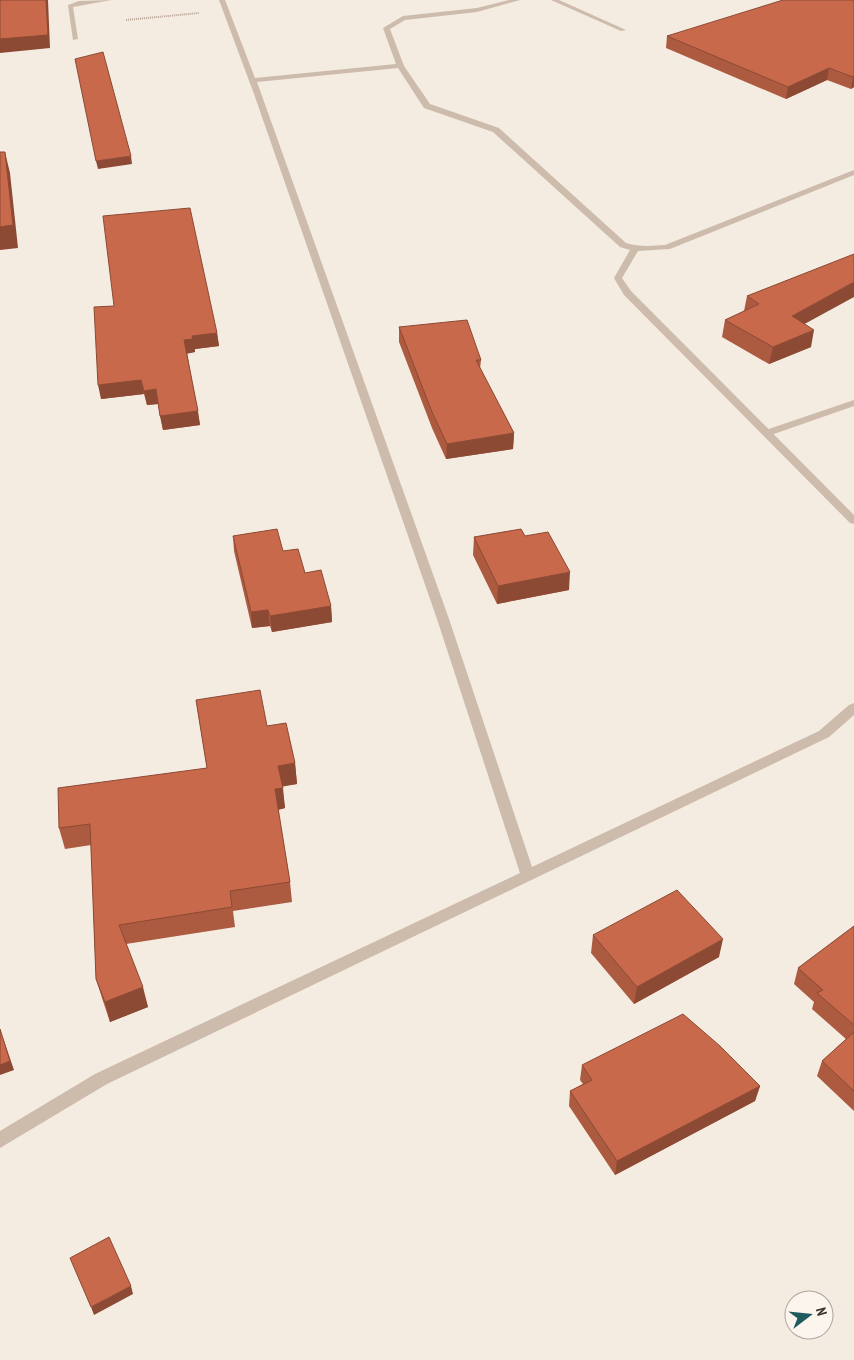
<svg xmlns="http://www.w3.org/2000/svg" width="854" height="1360" font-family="'PT Sans Narrow',sans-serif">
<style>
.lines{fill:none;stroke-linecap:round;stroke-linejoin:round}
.path{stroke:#b9a596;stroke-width:2;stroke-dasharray:1 1;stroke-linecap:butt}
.lane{fill:#cdbbac;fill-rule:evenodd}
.street{fill:#cdbbac;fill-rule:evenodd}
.wall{fill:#ac5a40}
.shaded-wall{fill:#8c4a34}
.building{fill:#c8694b;stroke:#8c4a34}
</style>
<rect width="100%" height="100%" fill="#f4ebe1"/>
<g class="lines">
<path class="path" d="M126 20 199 13"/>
<path class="lane" d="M112 0 73 7 78 39 73 40 68 5 79 1Z
M854 400V406L771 435H763L762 433 763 431Z"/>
<path class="street" d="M219 0H225L255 78 396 64 383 28 403 16 477 8 509 0H520L477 12 405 20 390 29 404 66 430 104 499 128 626 243C639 247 652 246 665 245L854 170V175L670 249 638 251 622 278 631 291 854 515V524L850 523 624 295 614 278 630 250 620 247 493 132 424 108 398 68 257 82 449 619 532 867 819 731 849 705 854 703V715L829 737 107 1084 0 1148V1131L95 1074 520 873 437 619 254 94Z
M551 0H559L626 30 621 31Z"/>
</g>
<path class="wall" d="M854 0V87L851 89 827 80 786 99 666 48 667 36Z
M747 296 805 324 811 347 769 364 722 337 725 320 744 311Z
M114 306 217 333 219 346 195 349V352L187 353 200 425 163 430 158 404 147 405 144 394 101 399Z
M399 327 481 360 480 369 514 433 513 449 446 459 432 428 399 342Z
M233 536 283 551 305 573 331 606 332 622 272 632 270 626 252 628 234 551Z
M525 536 569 590 497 604 473 555 474 537Z
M196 700 267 726 295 763 297 784 282 786 285 808 278 810 290 882 292 902 233 911 235 927 126 944 148 1007 110 1022 102 998 96 979 91 845 65 849 59 828 207 768Z
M854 926V1111L817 1076 822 1061 846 1039 812 1009 814 1002 794 984 798 968Z
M593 935 719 957 634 1004 591 953Z
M582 1065 760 1086 755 1101 615 1175 569 1106 570 1091 583 1084 580 1080Z"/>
<path class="shaded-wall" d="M46 0H48L50 48 0 53V39Z
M829 68 827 80 786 99 788 87Z
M854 76V87L851 89 853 77Z
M5 152 10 173 18 248 0 250V227Z
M131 156 132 164 98 169 96 161Z
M854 282V297L788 333 792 316Z
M814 330 811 347 769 364 773 347Z
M217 333 219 346 195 349V352L186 354 184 340 192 336Z
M141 380 144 394 101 399 98 385Z
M156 389 158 404 147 405 144 391Z
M198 411 200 425 163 430 160 416Z
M514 433 513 449 446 459 447 444Z
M570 572 569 590 497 604 498 586Z
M331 606 332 622 272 632 270 616Z
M268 610 270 626 252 628 251 612Z
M295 763 297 784 280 787 278 766Z
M283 788 285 808 277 810 275 789Z
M723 939 719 957 634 1004 637 987Z
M143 987 148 1007 110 1022 105 1002Z
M3 1038 14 1070 0 1075V1065Z
M760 1086 755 1101 615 1175 617 1161Z
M131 1286 133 1294 94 1315 91 1307Z"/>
<path class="building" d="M0 0H46L48 35 0 39Z
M783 0H854V76L853 77 829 68 788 87 667 36Z
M103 52 131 156 96 161 75 59Z
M0 152H5L13 225 0 227Z
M190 208 217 333 192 336 193 339 184 340 198 411 160 416 156 389 144 391 141 380 98 385 94 307 114 306 103 216Z
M854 254V282L792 316 814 330 773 347 725 320 759 304 747 296Z
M467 320 481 360H476L514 433 447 444 432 412 399 327Z
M277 529 283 551 298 549 305 573 321 570 331 606 270 616 268 610 251 612 233 536Z
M521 529 525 536 548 532 570 572 498 586 474 537Z
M260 690 267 726 286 723 295 763 278 766 283 788 275 789 290 882 230 891 232 907 119 925 143 987 105 1002 96 979 90 824 59 828 58 788 207 768 196 700Z
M677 890 723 939 637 987 593 935Z
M854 926V1025L817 993 823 990 798 968Z
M683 1014 720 1046 760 1086 617 1161 570 1091 592 1080 582 1065Z
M0 1029 10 1061 0 1065Z
M854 1032V1091L822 1061Z
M109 1237 131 1286 91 1307 70 1258Z"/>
<g transform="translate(809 1315) rotate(74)"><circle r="24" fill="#fbf5ee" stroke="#aea6a0"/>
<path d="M0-4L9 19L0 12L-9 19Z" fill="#1f5a5e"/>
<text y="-8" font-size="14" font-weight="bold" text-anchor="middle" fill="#3b302b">N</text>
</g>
</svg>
